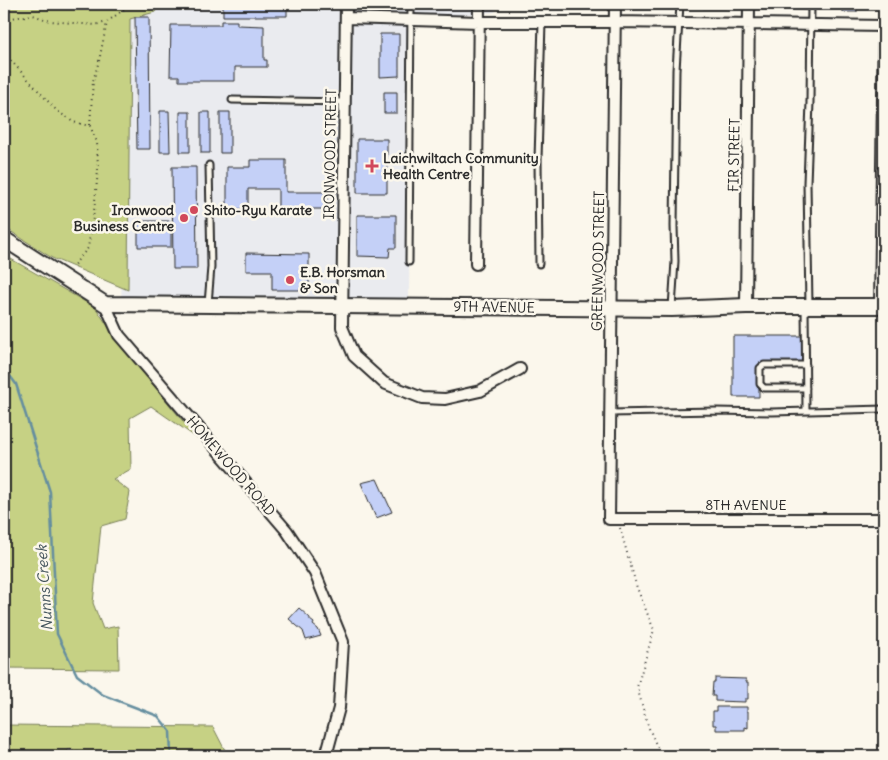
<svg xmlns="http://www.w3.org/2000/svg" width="888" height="760" font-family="Delius,sans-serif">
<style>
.built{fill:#eaebef}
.green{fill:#c6d184;stroke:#787e58}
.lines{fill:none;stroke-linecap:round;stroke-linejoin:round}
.stream{stroke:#658e9f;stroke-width:2.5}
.building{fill:#c4d0f7;stroke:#2b2b2b}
.lane-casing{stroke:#2b2b2b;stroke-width:9}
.street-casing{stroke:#2b2b2b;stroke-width:14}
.secondary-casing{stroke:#2b2b2b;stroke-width:18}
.path{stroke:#2b2b2b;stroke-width:2;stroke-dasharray:1 4;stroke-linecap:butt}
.lane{stroke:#fbf7ec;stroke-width:5}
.street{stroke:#fbf7ec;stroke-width:10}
.secondary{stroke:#fbf7ec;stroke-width:14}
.poi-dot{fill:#d1495b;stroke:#fbf7ec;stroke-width:2}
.labels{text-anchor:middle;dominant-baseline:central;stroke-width:5;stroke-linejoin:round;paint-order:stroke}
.street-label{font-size:14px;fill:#2b2b2b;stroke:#fbf7ec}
.poi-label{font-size:14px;font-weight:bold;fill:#2b2b2b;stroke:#fbf7ec;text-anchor:start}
.water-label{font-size:15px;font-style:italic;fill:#43545c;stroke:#fbf7ec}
</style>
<rect width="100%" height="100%" fill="#fbf7ec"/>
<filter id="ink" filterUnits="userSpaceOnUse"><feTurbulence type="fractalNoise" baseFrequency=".02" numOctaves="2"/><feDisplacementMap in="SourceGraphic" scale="10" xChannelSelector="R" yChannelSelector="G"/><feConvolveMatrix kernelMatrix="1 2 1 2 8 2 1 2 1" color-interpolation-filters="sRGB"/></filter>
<g filter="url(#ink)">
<path class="built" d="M130 4H496L495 12 411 19 409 305 121 304Z"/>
<path class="green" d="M4 4H159L155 12 130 19 128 290 52 258 4 227Z
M4 255 96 308 121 346 197 438 151 406 130 418 131 469 113 479 130 492 125 519 101 526 93 603 103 629 118 626 119 669 4 668Z
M4 725 213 727 228 756H92L69 749 63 756H4Z"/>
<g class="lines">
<path class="stream" d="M4 368 16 384 50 492 57 634 77 675 103 695 158 716 170 731 171 756"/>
</g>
<path class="building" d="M223 4H287V16H223Z
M703 4H726V8H703Z
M777 4H807V10L777 9Z
M843 4H857V12H843Z
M135 17H149L150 149H137Z
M221 21H237V25L264 26V60H267V67H235V81H179V76H170L171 25H221Z
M380 34H399V76L380 77Z
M384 92H397V113H384Z
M160 111H169L170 152H160Z
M180 112H190V152H180Z
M201 112H210V153H201Z
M220 112H230V153H220Z
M357 139H387V193H357Z
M250 160H286V192H327V209H278V189H248V209H231L227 205V167H250Z
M172 167H196L197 269H173Z
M357 215H396V248H390L389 257 357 256Z
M138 221H171V247H138Z
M246 253 309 254V290H272V271H246Z
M733 336H803V363H759V397H733Z
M377 479 392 512 376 518 361 483Z
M299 608 310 618V620L314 623 313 625 318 629 321 636 306 640 303 631 289 619Z
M715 678 746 679V682H748V699H745V702L715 701V696H712L713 682H715Z
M716 707H747V711H748V728L745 727V730H716V725H713V711H716Z"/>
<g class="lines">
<defs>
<path id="lane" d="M232 100 344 102
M409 262 411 4
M539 264 538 159 542 22
M208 304 211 267 209 165
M809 306 807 183 810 102 811 4
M805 307 806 411
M672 308 675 261 674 226 676 70 680 4
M806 365H764L760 368V384L764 388H806
M610 413 716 411 772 412 884 409"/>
<path id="street" d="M346 4 342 327 354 356 384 383 422 398 445 399 480 391 520 369
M615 4 609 519H884
M346 18 479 22H615L884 26
M476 264 479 4
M105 304 119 335 287 531 315 573 343 642 339 708 326 756
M746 306 749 4
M880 306 884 26"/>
<path id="secondary" d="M4 239 105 304 672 309 746 306H884"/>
</defs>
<use href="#lane" class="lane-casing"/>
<use href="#street" class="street-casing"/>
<use href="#secondary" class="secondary-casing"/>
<path class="path" d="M4 19 33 15 50 21 95 25 107 22 131 4
M4 53 56 110 73 122 90 126 97 142 98 171 94 211 88 248 72 267
M90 125 93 81 99 61 107 22
M620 528 637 588 654 630 637 687 648 726 661 756"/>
<use href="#lane" class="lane"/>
<use href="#street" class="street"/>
<use href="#secondary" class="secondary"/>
</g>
</g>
<g class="poi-dot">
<path d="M369.5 158.5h5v5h5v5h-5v5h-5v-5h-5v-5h5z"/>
<circle cx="194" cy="210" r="5"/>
<circle cx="184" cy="218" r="5"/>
<circle cx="290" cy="280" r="5"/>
</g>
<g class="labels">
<g class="street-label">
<text transform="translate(330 154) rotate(-89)">IRONWOOD STREET</text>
<text transform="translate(734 155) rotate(-89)">FIR STREET</text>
<text transform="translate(598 261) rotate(-89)">GREENWOOD STREET</text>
<text transform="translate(494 307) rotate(1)">9TH AVENUE</text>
<text transform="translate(231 466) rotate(49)">HOMEWOOD ROAD</text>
<text x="746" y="505">8TH AVENUE</text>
</g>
<g class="poi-label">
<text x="383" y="158">Laichwiltach Community<tspan x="383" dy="16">Health Centre</tspan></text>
<text x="174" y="210" text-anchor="end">Ironwood<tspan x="174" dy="16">Business Centre</tspan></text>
<text x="204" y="210">Shito-Ryu Karate</text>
<text x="300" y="272">E.B. Horsman<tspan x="300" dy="16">&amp; Son</tspan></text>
</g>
<g class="water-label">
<text transform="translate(44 588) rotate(-94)">Nunns Creek</text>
</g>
</g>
<rect width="888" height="760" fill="none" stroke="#fbf7ec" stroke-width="20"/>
<rect x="10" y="10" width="868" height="740" fill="none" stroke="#2b2b2b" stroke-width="2" filter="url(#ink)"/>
</svg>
